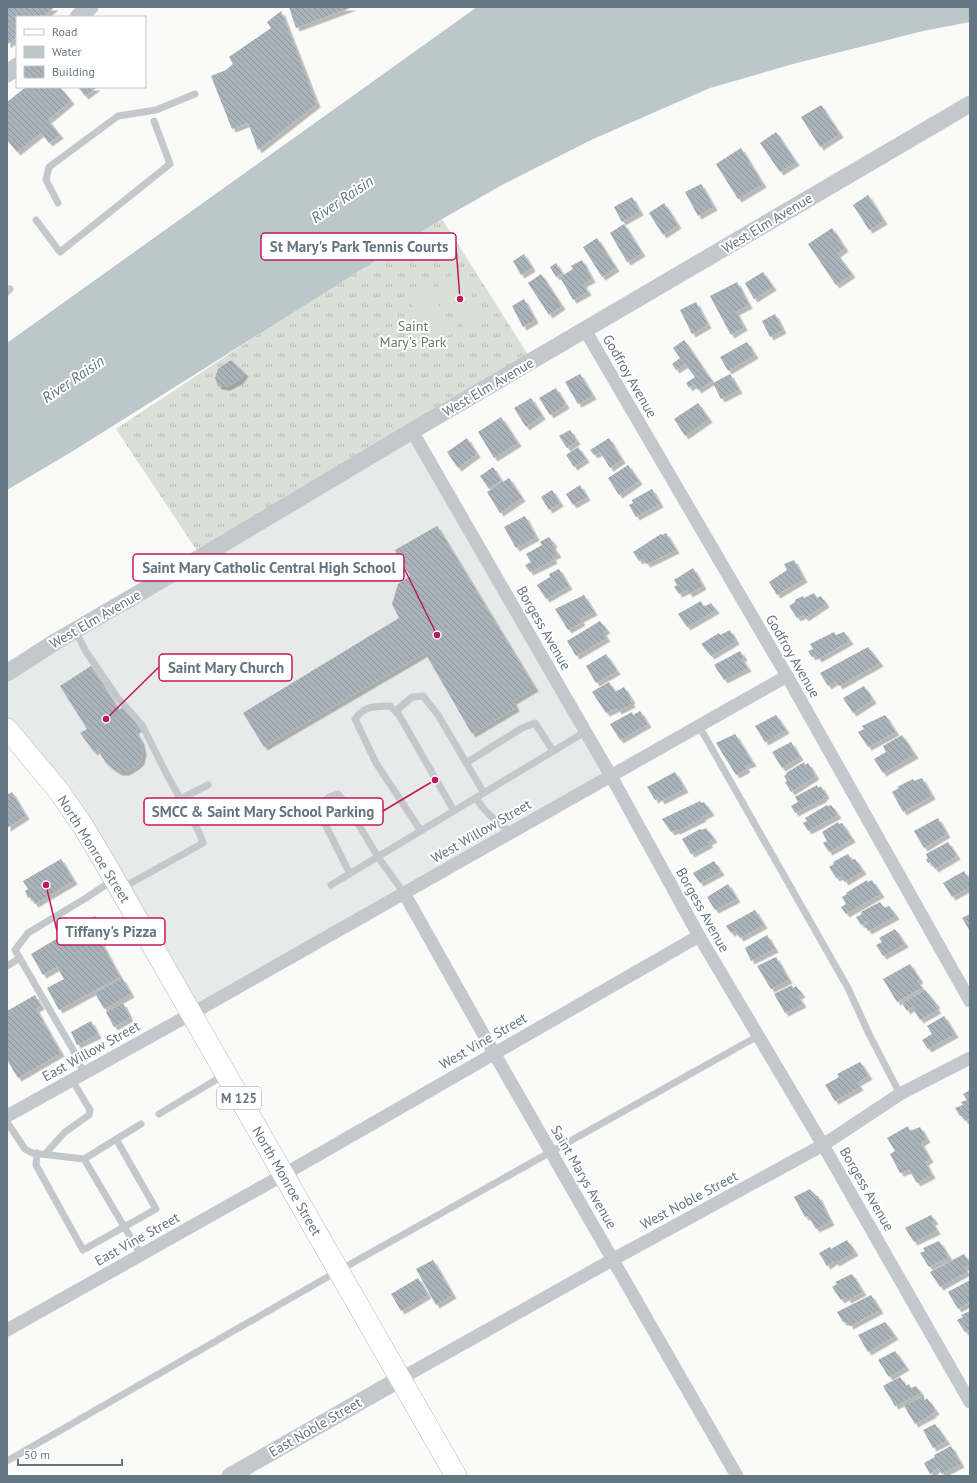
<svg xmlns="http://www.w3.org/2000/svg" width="977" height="1483" font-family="'PT Sans',sans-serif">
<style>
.built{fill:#e8e9e9}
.grass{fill:url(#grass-tufts)}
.garden{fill:#dadfd7}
.water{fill:#bbc7cb}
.building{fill:url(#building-back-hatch);filter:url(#shadow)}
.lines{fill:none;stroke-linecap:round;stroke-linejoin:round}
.primary-casing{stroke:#b5babe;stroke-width:22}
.service{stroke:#c3c8cc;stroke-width:7}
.minor{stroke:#c3c8cc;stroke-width:13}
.tertiary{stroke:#c3c8cc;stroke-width:17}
.primary{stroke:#fff;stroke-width:21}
.labels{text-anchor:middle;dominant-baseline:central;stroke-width:4;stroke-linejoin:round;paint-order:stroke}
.shield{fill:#fff;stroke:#939fa8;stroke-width:1}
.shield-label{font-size:13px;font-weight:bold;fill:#657683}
.street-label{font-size:14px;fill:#657683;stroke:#fff}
.park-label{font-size:14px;fill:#687a64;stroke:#fff}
.water-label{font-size:15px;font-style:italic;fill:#60757c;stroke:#fff}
.leader{fill:none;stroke:#c2185b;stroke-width:1.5}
.callout-dot{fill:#c2185b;stroke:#fff;stroke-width:1.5}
.callout{fill:#fff;stroke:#c2185b;stroke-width:1.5}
.callout-label{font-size:15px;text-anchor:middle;font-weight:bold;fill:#657683}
</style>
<defs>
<pattern id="grass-tufts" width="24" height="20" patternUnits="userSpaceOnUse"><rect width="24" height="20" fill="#dadfd7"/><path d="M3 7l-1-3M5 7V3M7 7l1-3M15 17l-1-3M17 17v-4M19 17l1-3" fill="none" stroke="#b4b9b4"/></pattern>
<pattern id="building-back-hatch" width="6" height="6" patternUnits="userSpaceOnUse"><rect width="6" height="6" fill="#aab3b9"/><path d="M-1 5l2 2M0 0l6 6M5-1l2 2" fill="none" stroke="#8e969c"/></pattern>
<filter id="shadow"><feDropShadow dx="3.5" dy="3.5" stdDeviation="0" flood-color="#0004"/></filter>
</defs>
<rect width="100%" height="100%" fill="#fafaf8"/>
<path class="built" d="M412 431 611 776 191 1014 108 868 7 730V675Z"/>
<path class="grass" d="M442 219 532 361 201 557 116 429 273 325Z"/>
<path class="garden" d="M458 272 483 314 463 327 437 284Z
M429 288 455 331 435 343 409 299Z"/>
<path class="water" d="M477 7H970V22L923 31 793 64 710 88 591 140 502 185 442 219 73 451 7 490V343Z"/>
<path class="building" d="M7 7H55L42 17H17V37L7 45Z
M289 7H353L296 28Z
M281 11 317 104 258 150 248 123 232 129 211 76 226 70 233 64 229 57 271 28 267 22Z
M26 87H60L71 101 48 120 60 135 49 143 41 133 17 152 7 140V102Z
M78 87H97L85 96Z
M821 105 840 134 820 147 801 117Z
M776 132 796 162 780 172 760 143Z
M741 148 763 184 738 199 716 164Z
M701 184 714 207 698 216 685 192Z
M868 195 884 221 869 230 853 205Z
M632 197 640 212 622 222 614 207Z
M664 203 678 225 663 235 649 213Z
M624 224 642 253 627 262 610 233Z
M832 228 845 248 837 254 852 274 836 285 808 244Z
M597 238 616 268 602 277 583 247Z
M524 254 532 268 521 275 513 261Z
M582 260 592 279 583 284 588 292 573 300 560 277 573 269 571 266Z
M556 263 562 273 556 277 550 267Z
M763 272 773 287 754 299 745 283Z
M541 274 562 306 549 315 528 283Z
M737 282 749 305 736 312 744 327 731 335 710 296Z
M524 299 535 320 523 327 512 306Z
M696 302 708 325 692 334 680 310Z
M775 314 783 330 770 337 762 321Z
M684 340 712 381 698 390 694 384 689 388 686 383 695 377 685 364 676 370 672 364 680 358 673 348Z
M747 342 755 355 728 371 720 357Z
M231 360 245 373 240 380 227 387 218 386 215 378 218 369Z
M580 374 593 396 578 404 565 382Z
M730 374 739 390 721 399 713 383Z
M556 388 566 405 550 415 539 398Z
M531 398 542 416 526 427 514 408Z
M698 403 709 419 685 436 674 419Z
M501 417 518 443 494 458 478 432Z
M570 430 577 441 567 448 559 436Z
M467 438 477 454 458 468 447 452Z
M609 438 622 460 610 468 600 452 594 455 590 450Z
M578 447 586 459 574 467 566 455Z
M628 465 639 481 619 495 608 478Z
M493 467 501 480 489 489 480 476Z
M509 478 522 498 500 513 487 492Z
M580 485 587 497 573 505 566 494Z
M652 489 660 504 636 517 629 505 633 503 632 500Z
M552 490 560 503 549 510 541 497Z
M525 516 536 537 516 548 504 527Z
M437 526 535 688 513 701 516 708 472 734 425 653 264 747 243 713 399 618 392 604 398 584 410 576 395 550Z
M666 533 676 550 647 564 643 559 639 561 633 552 661 534 662 535Z
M549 537 554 544 552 545 558 554 552 557 554 560 530 572 525 565 531 562 526 554 542 545 540 542Z
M794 560 804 579 777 595 769 582 787 570 784 564Z
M693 568 703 586 689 594 687 590 679 594 674 587 677 585 674 580Z
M559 569 569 586 546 599 537 585 550 577 549 574Z
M814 593 817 598 821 596 826 604 805 618 803 615 797 618 789 606 795 602V600L803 596 804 598Z
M584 595 594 612 580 619 582 622 568 630 555 609Z
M701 601 704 607 711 603 716 610 687 627 678 614Z
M600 621 607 630 603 632 607 638 576 656 567 641Z
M730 630 736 641 711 656 701 644 719 633 720 635Z
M834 632 836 635 844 632 850 641 818 659 816 655 812 657 808 651 813 649 810 644Z
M868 647 880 663 839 686 836 681 828 686 820 673Z
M740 651 744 657 742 659 748 668 724 680 714 665Z
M606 654 617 671 596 683 586 666Z
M91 666 119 710 124 706 139 728 135 731 141 741 143 752 141 761 136 766 126 772H119L112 768 106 763 97 749 94 752 80 733 87 729 60 686Z
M609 682 615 692 624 687 632 700 630 701 632 704 618 711 617 708 606 713 592 692Z
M864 686 873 700 853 713 843 698Z
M640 711 648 724 620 740 610 724 632 712 633 715Z
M776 715 786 730 765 742 755 726Z
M885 715 896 732 868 747 858 732 864 729 862 726Z
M735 734 753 763 745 766 747 769 736 775 716 743Z
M902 735 915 755 883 773 874 759 886 752 883 746Z
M791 742 800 757 782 768 772 752Z
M804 762 805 765 808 763 816 776 791 792 785 782 787 781 784 776 787 774 786 773Z
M675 772 685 789 661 801 659 797 655 800 647 787Z
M922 778 932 796 903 812 892 792 899 788 897 787 913 779 914 781Z
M817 785 818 788 821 786 826 795 823 797 824 798 795 813 791 806 798 802 795 797Z
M12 792 26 816 7 828V795Z
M700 801 701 803 704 802 711 812 702 817 703 818 677 831 676 830 671 832 662 819Z
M827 805 828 806 831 805 838 815 808 831 803 823 807 821 805 818Z
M938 818 947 834 924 848 914 831Z
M838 822 839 824 842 823 852 839 829 852 823 843 827 841 822 832Z
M706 828 714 839 708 842 710 844 691 854 682 839 700 829 702 830Z
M948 842 957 856 935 869 930 862 928 863 926 859 928 858 926 854Z
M848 854 852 860 855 859 863 871 845 882 841 876 836 878 829 867 834 864 833 862Z
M61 859 74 881 35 904 30 897 28 898 25 891 28 889 23 881Z
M714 861 721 872 700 883 693 873Z
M964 871 970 881V887L952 897 943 883Z
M867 880 868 882 872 880 881 894 846 914 841 907 846 904 842 897 847 894 846 893Z
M728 884 737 899 715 910 707 897Z
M880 902 884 908 889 906 896 916 868 931 865 925 869 923 867 921 861 925 856 917 862 914 861 912Z
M755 910 764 925 740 938 735 931 731 933 726 926Z
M970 914V931L962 918Z
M95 916 107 938 101 942 120 977 59 1010 47 988 64 979 57 967 43 975 31 954Z
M895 929 905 944 883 956 876 945 882 942 879 938Z
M767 935 775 949 751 961 745 948Z
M776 957 789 980 771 989 757 966Z
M910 964 920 980 917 981 922 988 897 1002 883 979Z
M122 978 131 994 104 1009 95 993Z
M792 985 793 988 796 986 802 994 798 996 803 1004 785 1013 774 994Z
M925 990 937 1005 935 1006 938 1010 920 1020 912 1007 907 1011 902 1003Z
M35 995 41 1006 36 1009 61 1053 18 1078 7 1060V1011Z
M123 1003 130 1018 114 1027 106 1012Z
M944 1016 955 1034 928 1049 922 1040 932 1034 927 1026Z
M91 1021 98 1035 77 1045 71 1032Z
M860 1062 869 1076 857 1083 860 1087 835 1101 825 1085 839 1077 837 1074Z
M970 1090V1118L965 1121 962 1116H960L955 1108 963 1105 961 1102 967 1100 963 1094Z
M908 1126 910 1131 920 1127 927 1139 921 1143 930 1159 925 1162 932 1175 917 1183 909 1170 900 1173 890 1154 895 1151 887 1138Z
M810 1189 816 1196H818L831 1222 816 1229 808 1216 805 1217 794 1197Z
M931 1215 935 1221 932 1222 937 1231 914 1242 905 1228Z
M847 1240 855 1252 836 1263 834 1261 827 1266 819 1253 830 1247 831 1249Z
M939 1241 949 1257 929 1267 920 1253 925 1251 923 1248Z
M964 1254 970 1263V1264L964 1268 967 1272 940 1287 930 1272Z
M433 1260 453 1295 436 1305 416 1269Z
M852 1274 863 1292 848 1300 846 1297 841 1300 832 1287 837 1284 835 1282Z
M418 1278 428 1295 401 1311 391 1294Z
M970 1280V1302L958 1309 948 1292Z
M871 1295 880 1310 850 1326 848 1322H843L837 1312Z
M970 1311V1330L965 1332 957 1320 963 1317 961 1315Z
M885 1322 895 1336 868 1352 858 1335Z
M895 1351 906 1367 889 1377 878 1360Z
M900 1377 906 1386 909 1384 911 1388 916 1386 921 1393 895 1406 883 1386Z
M923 1396 925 1400 927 1398 936 1411 932 1413 933 1414 915 1424 904 1406Z
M935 1424 947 1441 933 1448 923 1430Z
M951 1446 961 1464 942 1474 938 1468 930 1474 924 1463 935 1457 934 1455Z"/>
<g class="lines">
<defs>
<path id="primary" d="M7 729 58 790 83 826 108 868 456 1476"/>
</defs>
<use href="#primary" class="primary-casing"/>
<path class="service" d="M58 203 46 180 49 167 118 116 156 110 195 94
M36 220 60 252 170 164 154 121
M7 292 10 289
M75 630 85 650 117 697 142 725 167 775 199 832 203 843 122 888
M396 711 412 697 423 696 438 715 484 793
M699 726 848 988 869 1034 900 1094
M466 763 522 728 535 723 553 751
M476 798C485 813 497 822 511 832
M180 799 208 785
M421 831 376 763 355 719C366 705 373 707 390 706L399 715 454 811
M350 874 324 822 322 804 329 797 338 794 345 802 378 857 404 893
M331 885 585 732
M7 966 20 958
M84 1073 72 1048 15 950 28 933 86 898 113 880
M159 1114 224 1075
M7 1122 25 1149 32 1153 84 1159 141 1255
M37 1153 36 1165 83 1250 156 1209 116 1139
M45 1154 65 1132 89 1115 90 1110 72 1080
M84 1159 141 1124
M7 1461 338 1271 758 1036"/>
<path class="minor" d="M585 330 787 676 970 1001
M412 431 611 776 699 936 823 1145 970 1402
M404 893 494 1053 737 1476
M7 1116 191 1014 787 676
M7 1330 283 1175 699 936
M400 1379 612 1260 823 1145 900 1094 970 1058"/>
<path class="tertiary" d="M78 17 90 7
M7 74 17 66
M7 673 55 642 201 557 412 431 970 104
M230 1476 400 1379"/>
<use href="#primary" class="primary"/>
</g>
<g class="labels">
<rect class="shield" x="217" y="1087" width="44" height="22" rx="3"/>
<g class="shield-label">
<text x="239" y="1098">M 125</text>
</g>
<g class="street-label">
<text transform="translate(767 223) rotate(-31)">West Elm Avenue</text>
<text transform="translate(630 376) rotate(60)">Godfroy Avenue</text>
<text transform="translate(488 387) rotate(-30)">West Elm Avenue</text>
<text transform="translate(95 619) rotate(-30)">West Elm Avenue</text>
<text transform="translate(544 628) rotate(60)">Borgess Avenue</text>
<text transform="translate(793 656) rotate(60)">Godfroy Avenue</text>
<text transform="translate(481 831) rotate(-30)">West Willow Street</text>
<text transform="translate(94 849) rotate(58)">North Monroe Street</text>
<text transform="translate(703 910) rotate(61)">Borgess Avenue</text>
<text transform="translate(483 1041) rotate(-30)">West Vine Street</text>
<text transform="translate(91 1051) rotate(-29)">East Willow Street</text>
<text transform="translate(584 1177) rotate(60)">Saint Marys Avenue</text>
<text transform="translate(287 1181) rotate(60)">North Monroe Street</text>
<text transform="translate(867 1189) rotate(60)">Borgess Avenue</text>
<text transform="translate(689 1200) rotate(-28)">West Noble Street</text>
<text transform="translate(137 1239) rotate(-29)">East Vine Street</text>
<text transform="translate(315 1427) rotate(-30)">East Noble Street</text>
</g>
<g class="park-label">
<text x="413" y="326">Saint<tspan x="413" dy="16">Mary's Park</tspan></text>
</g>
<g class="water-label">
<text transform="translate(342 199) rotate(-34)">River Raisin</text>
<text transform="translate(73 379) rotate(-34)">River Raisin</text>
</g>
</g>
<path class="leader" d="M460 299L456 247M437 635L404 568M106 719L159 667M435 780L383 811M46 885L57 931"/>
<g class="callout-dot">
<circle cx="460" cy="299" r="4"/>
<circle cx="437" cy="635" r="4"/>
<circle cx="106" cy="719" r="4"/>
<circle cx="435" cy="780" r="4"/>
<circle cx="46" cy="885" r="4"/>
</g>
<g class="callout">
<rect x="261" y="233" width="195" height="27" rx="4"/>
<rect x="133" y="554" width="271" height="27" rx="4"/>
<rect x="159" y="654" width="133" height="27" rx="4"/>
<rect x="144" y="798" width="239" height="27" rx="4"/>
<rect x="57" y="918" width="108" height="27" rx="4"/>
</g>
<g class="callout-label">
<text x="359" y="252">St Mary's Park Tennis Courts</text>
<text x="269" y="573">Saint Mary Catholic Central High School</text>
<text x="226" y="673">Saint Mary Church</text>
<text x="263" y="817">SMCC &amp; Saint Mary School Parking</text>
<text x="111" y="937">Tiffany's Pizza</text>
</g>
<rect width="977" height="1483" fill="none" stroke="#657683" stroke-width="16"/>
<rect x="16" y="16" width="130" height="72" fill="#ffffff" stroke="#c1c8cd"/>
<rect x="24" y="29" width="20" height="6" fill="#ffffff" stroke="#c1c8cd"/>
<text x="52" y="36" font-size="12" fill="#657683">Road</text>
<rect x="24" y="46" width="20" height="12" fill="#bbc7cb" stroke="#c1c8cd"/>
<text x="52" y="56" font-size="12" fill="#657683">Water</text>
<rect x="24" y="66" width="20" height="12" fill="url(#building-back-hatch)" stroke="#c1c8cd"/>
<text x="52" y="76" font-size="12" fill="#657683">Building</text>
<path d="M18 1459v6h104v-6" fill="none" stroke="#657683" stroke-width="2"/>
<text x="24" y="1459" font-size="12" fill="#657683" stroke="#ffffff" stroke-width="3" paint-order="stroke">50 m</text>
</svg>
